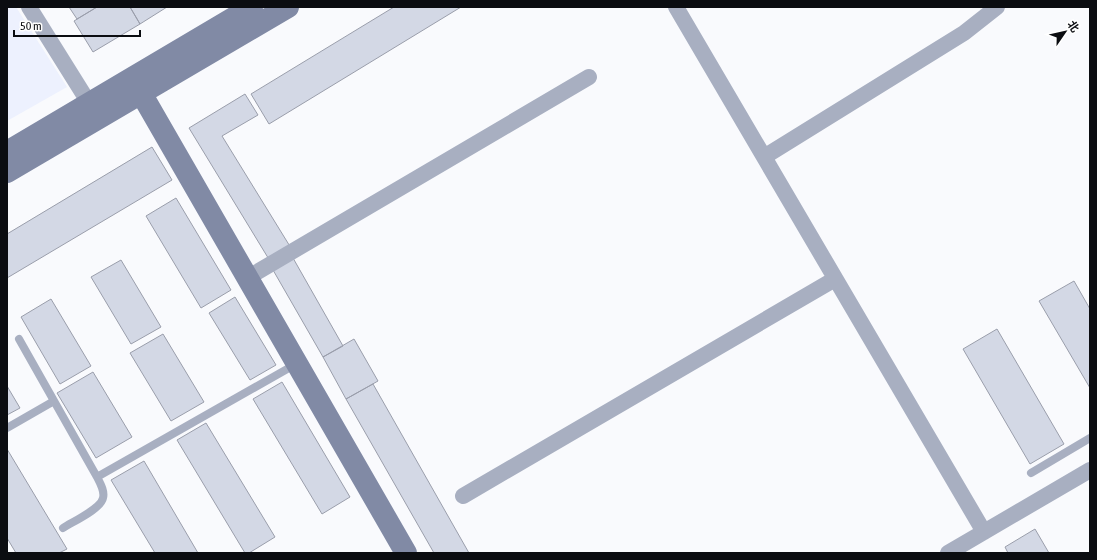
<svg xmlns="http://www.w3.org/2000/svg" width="1097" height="560" font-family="'Asap Condensed','Noto Sans SC',sans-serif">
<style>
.built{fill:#edf1fe}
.building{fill:#d3d8e5;stroke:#9a9eab}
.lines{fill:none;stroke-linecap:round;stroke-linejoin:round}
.lane{stroke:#a8afc1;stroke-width:8}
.street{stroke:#a8afc1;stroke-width:16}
.secondary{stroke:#818aa5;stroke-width:22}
</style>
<rect width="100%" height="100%" fill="#f9fafd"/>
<path class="built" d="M7 7H16L67 87 7 121Z"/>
<path class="building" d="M69 7H97L77 19Z
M97 7H130L140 24 93 52 74 21Z
M130 7H167L140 24Z
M394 7H461L269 124 251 94Z
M245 94 258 115 222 136 291 248 270 261 189 128Z
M152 147 172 180 7 278V234Z
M176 198 231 290 201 308 146 216Z
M293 258 343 346 323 357 273 270Z
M121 260 161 327 131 344 91 277Z
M1074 281 1090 309V388L1039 301Z
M235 297 276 365 250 380 209 313Z
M51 299 91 366 60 384 21 317Z
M997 329 1064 444 1030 464 963 349Z
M163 334 204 402 171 421 130 353Z
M354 339 378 381 346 399 323 357Z
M93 372 132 437 96 458 57 393Z
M282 382 350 497 322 514 253 399Z
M373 384 469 553H434L346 399Z
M7 386 20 408 7 415Z
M206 423 275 537 249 553H245L177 440Z
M7 449 67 549 59 553H16L7 538Z
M144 461 198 553H155L111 480Z
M1035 529 1049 553H1008L1005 547Z"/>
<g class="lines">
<path class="lane" d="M19 339 97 477 296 364
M7 428 54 401
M1031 473 1090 438
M63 528C72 522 101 509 103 498 105 491 100 483 97 477"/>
<path class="street" d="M29 7 89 103
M676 7 984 532
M764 157 964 33 997 7
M247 278 589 77
M463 496 835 279
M948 553 1090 470"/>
<path class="secondary" d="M141 93 406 553
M7 152 252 7
M7 172 288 7"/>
</g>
<rect width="1097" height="560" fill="none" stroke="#0b0d11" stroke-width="16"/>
<g transform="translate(1065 32) rotate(56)" stroke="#ffffff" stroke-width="3" paint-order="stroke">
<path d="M0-3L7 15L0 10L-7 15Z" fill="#0b0d11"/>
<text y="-6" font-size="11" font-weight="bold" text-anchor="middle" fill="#0b0d11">北</text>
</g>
<path d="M14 30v6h126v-6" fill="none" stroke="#0b0d11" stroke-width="2"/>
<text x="20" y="30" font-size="12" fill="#0b0d11" stroke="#ffffff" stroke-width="3" paint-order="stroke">50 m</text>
</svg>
